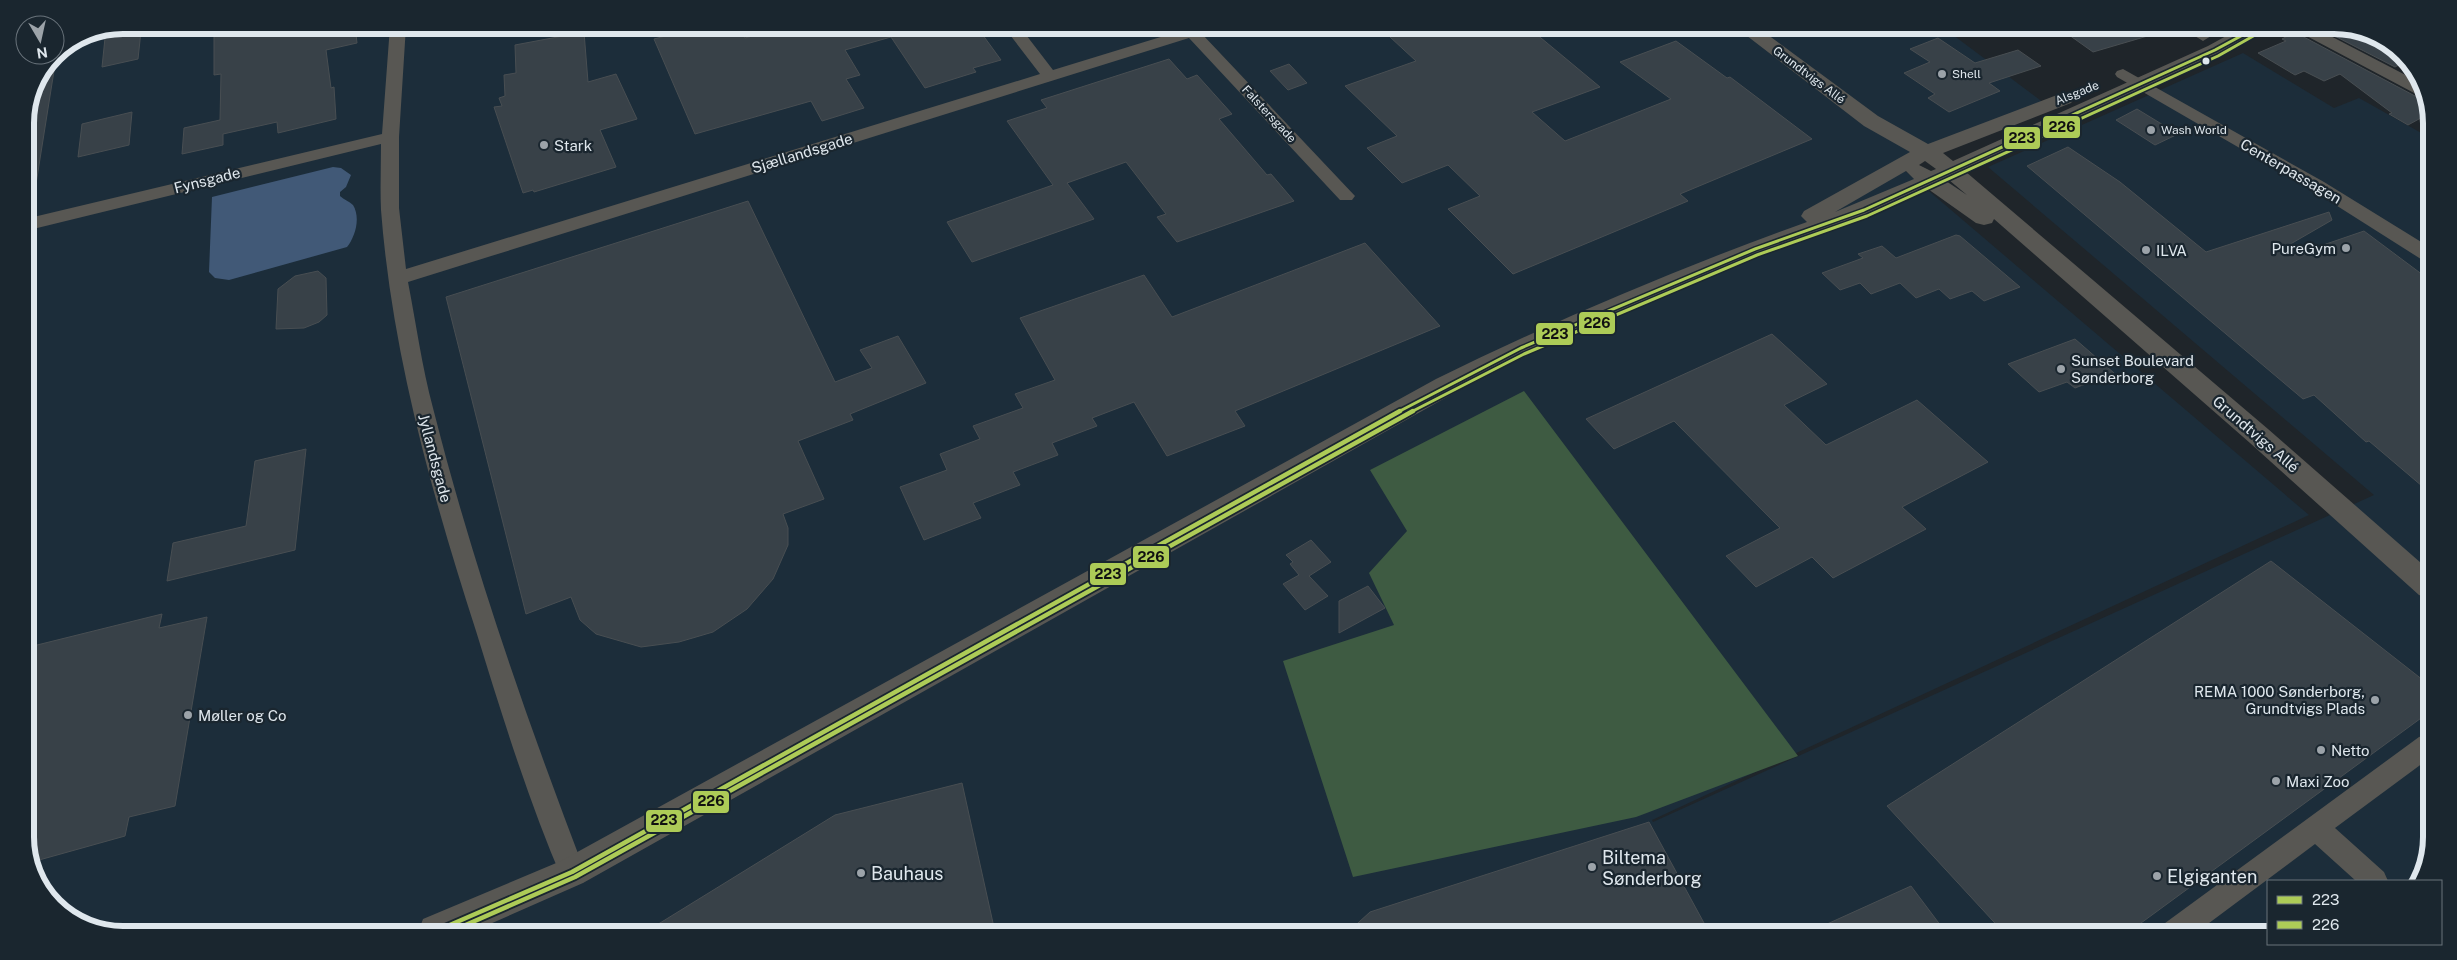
<svg xmlns="http://www.w3.org/2000/svg" width="2457" height="960" font-family="'Public Sans',sans-serif">
<style>
.built{fill:#1c2d3a}
.forest{fill:#3e5b42}
.water{fill:#415977}
.building{fill:#384148;stroke:#484e52}
.lines{fill:none;stroke-linecap:round;stroke-linejoin:round}
.minor{fill:#585753;fill-rule:evenodd}
.tertiary{fill:#585753;fill-rule:evenodd}
.bus-1-far1-casing{stroke:#1a262f;stroke-width:6}
.bus-1-casing{stroke:#1a262f;stroke-width:8}
.bus-2-far1-casing{stroke:#1a262f;stroke-width:6}
.bus-2-casing{stroke:#1a262f;stroke-width:8}
.bus-1-far1{stroke:#adcb57;stroke-width:3}
.bus-1{stroke:#adcb57;stroke-width:4.5}
.bus-2-far1{stroke:#adcb57;stroke-width:3}
.bus-2{stroke:#adcb57;stroke-width:4.5}
.bus-dot{fill:#dfe7ed;stroke:#1a262f;stroke-width:2}
.poi-dot{fill:#9ca3a9;stroke:#1a262f;stroke-width:2}
.labels{text-anchor:middle;dominant-baseline:central;stroke-width:4.5;stroke-linejoin:round;paint-order:stroke}
.far-poi-label{font-size:12px;fill:#dfe7ed;stroke:#1a262f;text-anchor:start}
.far-street-label{font-size:12px;fill:#dfe7ed;stroke:#1a262f}
.poi-label{font-size:15px;fill:#dfe7ed;stroke:#1a262f;text-anchor:start}
.street-label{font-size:15px;fill:#dfe7ed;stroke:#1a262f}
.near-poi-label{font-size:18px;fill:#dfe7ed;stroke:#1a262f;text-anchor:start}
.rim{fill:none;stroke:#dfe7ed;stroke-width:6}
.line-badge{stroke:#1a262f;stroke-width:2}
.pale-badge-label{font-size:14px;text-anchor:middle;font-weight:bold;fill:#111}
</style>
<rect width="100%" height="100%" fill="#1f252a"/>
<path class="built" d="M123 25 1945 29 2048 106 1903 169 2309 515 1652 820 1653 822 2374 495 1988 167 2243 53 2334 108 2359 98 2432 139 2427 869 2417 881H2268V935L91 930 45 896 25 844V117L35 80 55 53 86 32Z"/>
<path class="forest" d="M1524 391 1798 756 1636 817 1353 877 1283 661 1394 625 1369 573 1407 531 1370 470Z"/>
<path class="water" d="M333 167 341 168 351 175 346 187 340 192V196C344 200 349 201 353 205 361 218 355 237 347 247L229 280 215 278 209 272 212 197Z"/>
<path class="building" d="M214 25 355 26 357 43 326 50 331 88 334 87 336 119 278 133 277 122 223 134V145L182 154 184 128 220 120 221 74 214 75Z
M703 26H739L745 38 786 27H977L1001 60 973 68 976 72 925 88 891 37 845 50 860 75 846 79 864 108 822 121 811 101 695 134 654 39Z
M1392 28H1529L1600 87 1532 112 1565 141 1671 99 1620 62 1676 41 1727 78 1730 77 1812 139 1680 194 1688 201 1513 274 1448 209 1480 196 1448 165 1402 183 1367 148 1397 136 1345 86 1416 61 1390 37 1399 34Z
M2062 30H2151V35L2093 52Z
M2323 30H2353L2361 34 2364 33 2408 60 2395 67Z
M141 31 138 59 102 67 105 38Z
M2297 31 2300 35 2415 96 2425 98 2430 113 2408 125 2389 114 2392 113 2340 74 2324 81 2304 71 2295 75 2258 53 2286 41 2282 39Z
M584 32 588 82 616 74 637 119 600 130 616 167 534 192 533 190 523 193 494 107 502 106 499 98 505 96 504 75 516 73 515 45Z
M1938 38 1975 63 2018 50 2041 66 1989 83 2000 91 1949 112 1928 98 1935 94 1904 73 1930 62 1910 49Z
M57 52 36 184 25 183V117L35 80Z
M1169 59 1187 79 1197 75 1232 114 1219 119 1267 175 1271 174 1294 201 1177 242 1157 217 1166 214 1126 162 1067 183 1094 219 972 262 947 222 1053 185 1007 121 1047 108 1041 100Z
M1289 64 1307 83 1288 90 1270 71Z
M2137 109 2178 134 2155 145 2116 120Z
M132 112 129 145 78 157 82 124Z
M2068 147 2120 182 2206 252 2329 212 2332 220 2287 246 2291 256 2364 231 2431 281 2429 492 2369 441 2366 442 2314 395 2303 399 2027 166Z
M748 201 835 382 872 368 860 350 898 336 926 383 850 414 853 420 798 441 824 499 783 514 788 528V545L773 579 747 609 713 632 679 642 641 647 596 634 580 620 571 597 526 614 446 297Z
M1956 235 1960 236 2020 287 1984 301 1972 291 1950 299 1939 289 1916 298 1900 283 1871 294 1860 283 1840 290 1822 273 1863 258 1858 254 1882 246 1896 258Z
M1365 243 1440 326 1235 411 1245 426 1167 456 1134 402 1092 418 1097 426 1052 443 1058 455 1013 472 1020 485 973 503 981 518 924 540 900 487 947 470 940 454 980 439 973 426 1023 408 1015 394 1055 380 1020 318 1144 275 1172 317Z
M318 271 326 278 327 315 319 322 304 328 276 329 278 289 295 276Z
M1772 334 1827 384 1784 405 1826 445 1917 400 1988 462 1902 507 1926 529 1833 578 1812 557 1756 587 1726 556 1780 528 1674 421 1614 449 1586 419Z
M2075 339 2114 373 2075 388 2067 382 2039 392 2008 364Z
M306 449 295 550 167 581 173 543 246 526 255 461Z
M1311 540 1331 562 1309 576 1328 596 1305 610 1283 584 1299 575 1290 564 1293 562 1286 555Z
M2271 561 2428 684V713L2126 934H2005L1887 806Z
M1368 586 1385 608 1339 633V601Z
M162 614 159 628 207 617 175 806 129 817 125 836 32 862 25 844V648Z
M962 783 995 932 647 931 835 815Z
M1649 822 1710 934 1347 933 1370 912Z
M1911 886 1947 934H1805Z"/>
<g class="lines">
<path class="minor" d="M390 26H406L399 137V208L406 269 1040 74 1004 27H1020L1053 70 1190 28H1213L1211 31 1202 34 1355 196 1352 200H1340L1189 38 408 282C416 323 422 367 433 408 473 566 527 720 585 872L581 881 572 885 563 881C528 800 502 715 476 631 432 494 392 354 381 210 380 188 381 166 381 144L25 231V219L382 134Z
M2185 30H2204L2211 36 2203 41Z
M2299 30H2319L2419 82 2424 95 2416 94 2301 33Z
M2123 69 2324 182 2431 248V263L2424 261 2312 190 2117 77 2115 74 2117 71Z
M2428 734 2427 760 2335 828 2384 872 2388 881H2356L2315 844 2193 935H2157L2161 926 2419 737Z"/>
<path class="tertiary" d="M1738 29H1760L1878 116 1928 144 2057 95 2064 93 2071 95 2074 99 2071 103 1943 153 1953 161 2208 46 2237 30H2262L2259 34 2222 54 1966 172 2268 429 2429 570V599L2419 595 2250 443 1994 219 1992 223 1984 225 1976 223 1928 189 1872 215 1763 254 1530 354 1454 393 583 883 474 931 419 930 423 919 561 861 1436 379C1556 320 1681 267 1807 222L1801 216 1804 211 1910 152 1864 126ZM1925 161 1936 169 1931 171 1919 165ZM1906 171 1914 179 1835 212ZM1949 180 1967 195 1946 181Z"/>
<defs>
<path id="bus-1-far1" d="M1398 412 1521 348 1755 249 1864 210 2215 50 2252 30"/>
<path id="bus-1" d="M436 931 572 872 1400 411"/>
<path id="bus-2-far1" d="M1411 412 1524 354 1757 255 1867 216 2218 56 2255 35"/>
<path id="bus-2" d="M452 931 575 877 1413 411"/>
</defs>
<use href="#bus-1-far1" class="bus-1-far1-casing"/>
<use href="#bus-1" class="bus-1-casing"/>
<use href="#bus-2-far1" class="bus-2-far1-casing"/>
<use href="#bus-2" class="bus-2-casing"/>
<use href="#bus-1-far1" class="bus-1-far1"/>
<use href="#bus-1" class="bus-1"/>
<use href="#bus-2-far1" class="bus-2-far1"/>
<use href="#bus-2" class="bus-2"/>
</g>
<circle class="bus-dot" cx="2206" cy="61" r="4.5"/>
<g class="poi-dot">
<circle cx="1942" cy="74" r="5"/>
<circle cx="2151" cy="130" r="5"/>
<circle cx="544" cy="145" r="5"/>
<circle cx="2346" cy="248" r="5"/>
<circle cx="2146" cy="250" r="5"/>
<circle cx="2061" cy="369" r="5"/>
<circle cx="2375" cy="700" r="5"/>
<circle cx="188" cy="715" r="5"/>
<circle cx="2321" cy="750" r="5"/>
<circle cx="2276" cy="781" r="5"/>
<circle cx="1592" cy="867" r="5"/>
<circle cx="861" cy="873" r="5"/>
<circle cx="2157" cy="876" r="5"/>
</g>
<g class="labels">
<g class="far-poi-label">
<text x="1952" y="74">Shell</text>
<text x="2161" y="130">Wash World</text>
</g>
<g class="far-street-label">
<text transform="translate(1809 75) rotate(37)">Grundtvigs Allé</text>
<text transform="translate(2077 93) rotate(-22)">Alsgade</text>
<text transform="translate(1269 114) rotate(47)">Falstersgade</text>
</g>
<g class="poi-label">
<text x="554" y="145">Stark</text>
<text x="2336" y="248" text-anchor="end">PureGym</text>
<text x="2156" y="250">ILVA</text>
<text x="2071" y="360">Sunset Boulevard<tspan x="2071" dy="17">Sønderborg</tspan></text>
<text x="2365" y="691" text-anchor="end">REMA 1000 Sønderborg,<tspan x="2365" dy="17">Grundtvigs Plads</tspan></text>
<text x="198" y="715">Møller og Co</text>
<text x="2331" y="750">Netto</text>
<text x="2286" y="781">Maxi Zoo</text>
</g>
<g class="street-label">
<text transform="translate(802 153) rotate(-17)">Sjællandsgade</text>
<text transform="translate(2291 171) rotate(30)">Centerpassagen</text>
<text transform="translate(207 180) rotate(-14)">Fynsgade</text>
<text transform="translate(2256 434) rotate(41)">Grundtvigs Allé</text>
<text transform="translate(435 458) rotate(75)">Jyllandsgade</text>
</g>
<g class="near-poi-label">
<text x="1602" y="857">Biltema<tspan x="1602" dy="21">Sønderborg</tspan></text>
<text x="871" y="873">Bauhaus</text>
<text x="2167" y="876">Elgiganten</text>
</g>
</g>
<path d="M0 0H2457V960H0ZM123 34H2334A89 89 0 0 1 2423 123V837A89 89 0 0 1 2334 926H123A89 89 0 0 1 34 837V123A89 89 0 0 1 123 34Z" fill="#1a262f" fill-rule="evenodd"/>
<path class="rim" d="M123 34H2334A89 89 0 0 1 2423 123V837A89 89 0 0 1 2334 926H123A89 89 0 0 1 34 837V123A89 89 0 0 1 123 34Z"/>
<g class="line-badge">
<rect x="2042" y="115" width="39" height="24" rx="5" fill="#adcb57"/>
<rect x="2003" y="126" width="38" height="24" rx="5" fill="#adcb57"/>
<rect x="1578" y="311" width="38" height="24" rx="5" fill="#adcb57"/>
<rect x="1535" y="322" width="39" height="24" rx="5" fill="#adcb57"/>
<rect x="1132" y="545" width="38" height="24" rx="5" fill="#adcb57"/>
<rect x="1089" y="562" width="38" height="24" rx="5" fill="#adcb57"/>
<rect x="692" y="790" width="38" height="24" rx="5" fill="#adcb57"/>
<rect x="645" y="809" width="38" height="24" rx="5" fill="#adcb57"/>
</g>
<g class="pale-badge-label">
<text x="2062" y="132">226</text>
<text x="2022" y="143">223</text>
<text x="1597" y="328">226</text>
<text x="1555" y="339">223</text>
<text x="1151" y="562">226</text>
<text x="1108" y="579">223</text>
<text x="711" y="806">226</text>
<text x="664" y="825">223</text>
</g>
<rect x="2267" y="880" width="175" height="65" fill="#1a262f" stroke="#69737b"/>
<rect x="2277" y="896" width="25" height="8" fill="#adcb57" stroke="#69737b"/>
<text x="2312" y="905" font-size="15" fill="#dfe7ed">223</text>
<rect x="2277" y="921" width="25" height="8" fill="#adcb57" stroke="#69737b"/>
<text x="2312" y="930" font-size="15" fill="#dfe7ed">226</text>
<g transform="translate(40 40) rotate(171)"><circle r="24" fill="#1a262f" stroke="#69737b"/>
<path d="M0-4L9 19L0 12L-9 19Z" fill="#9ca3a9"/>
<text y="-8" font-size="14" font-weight="bold" text-anchor="middle" fill="#dfe7ed">N</text>
</g>
</svg>
